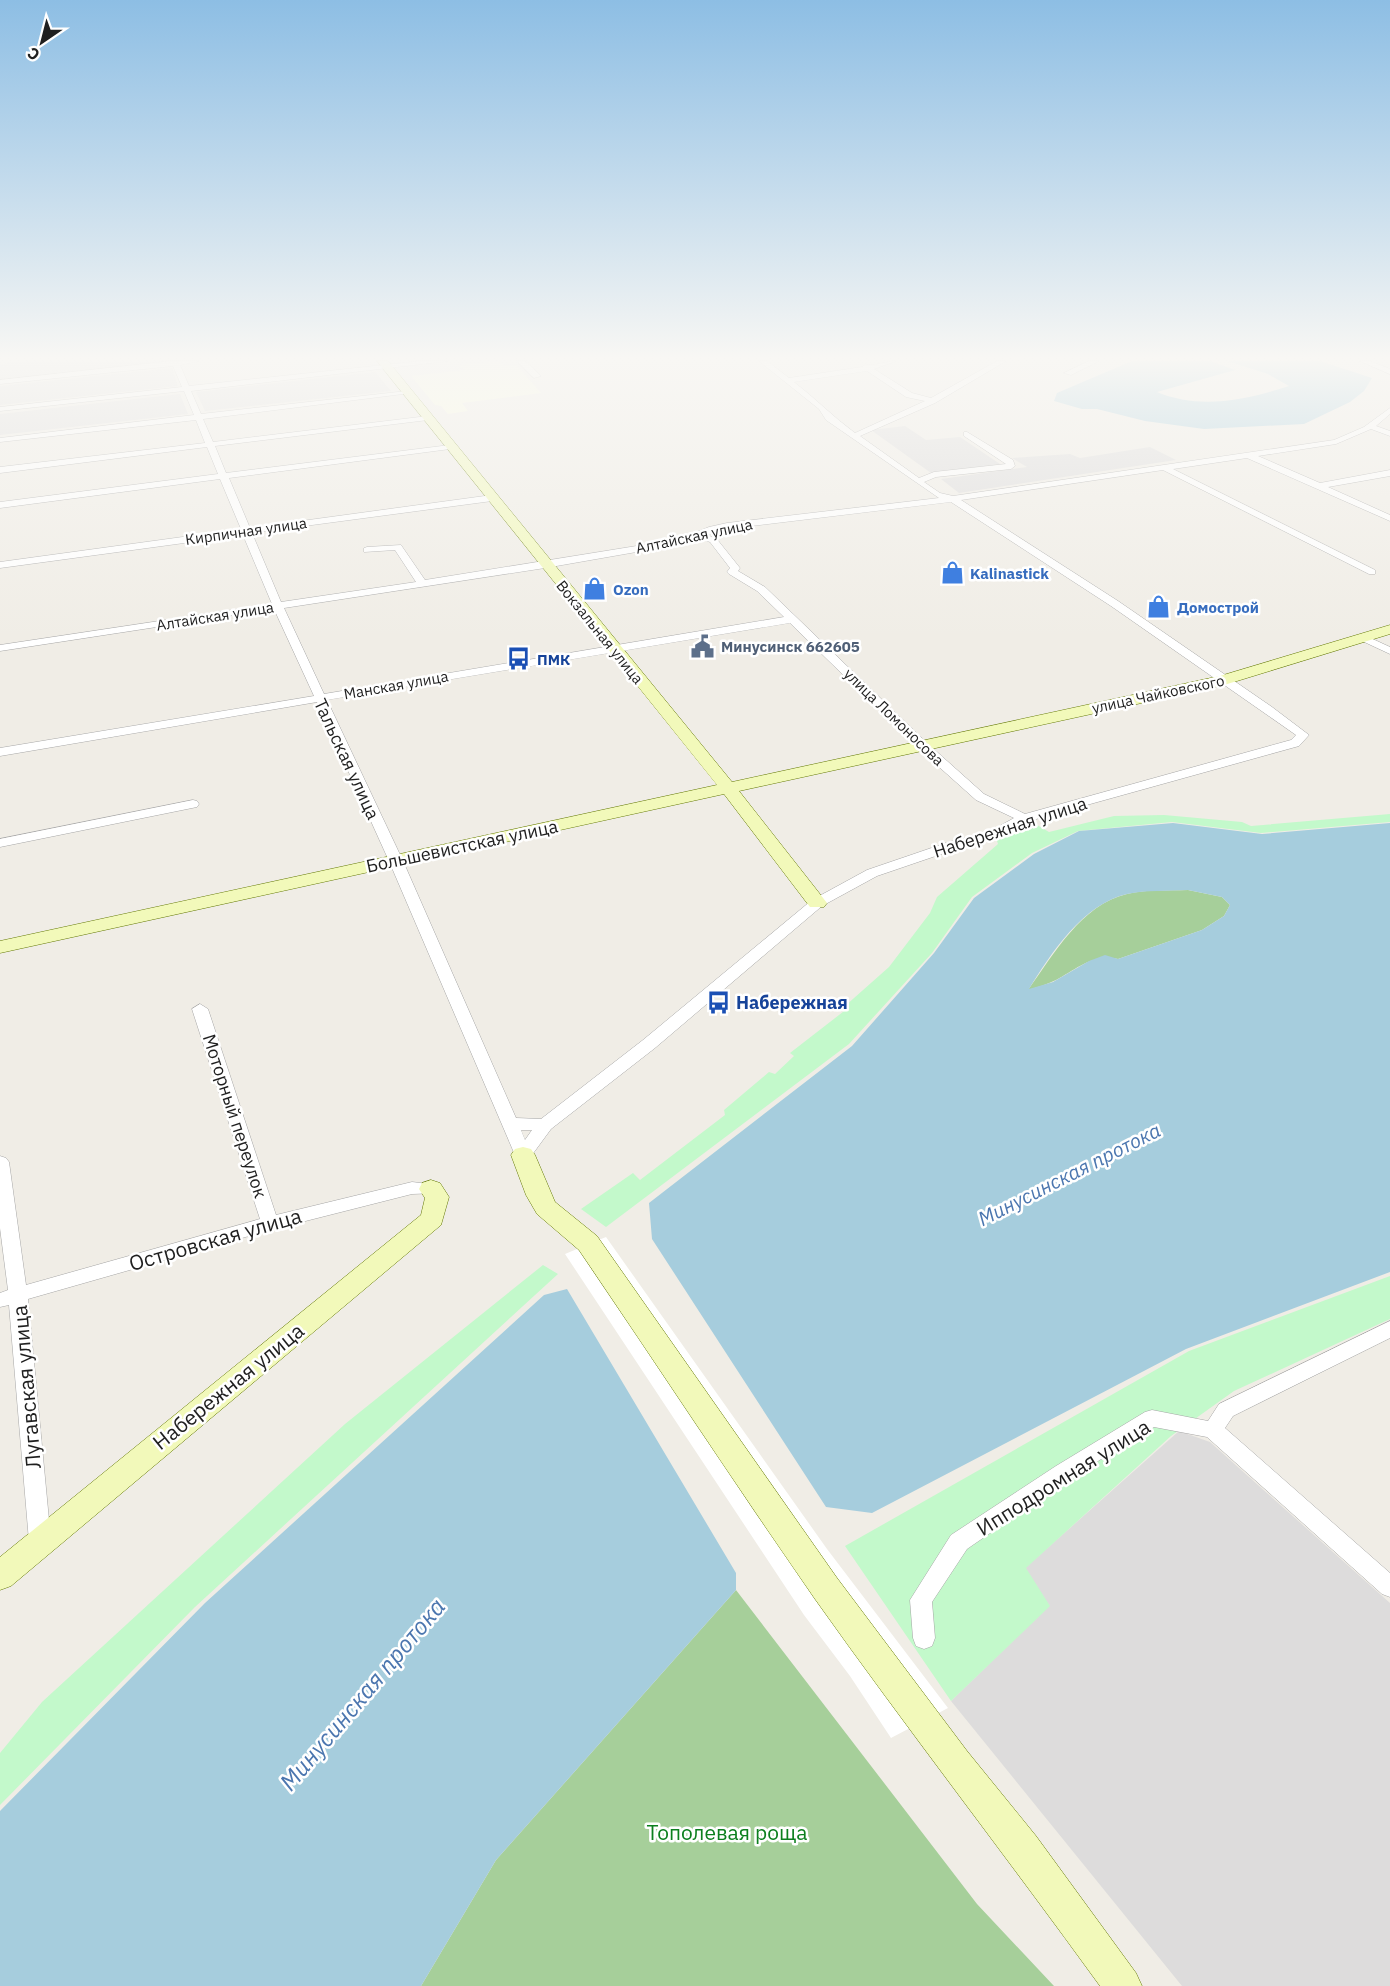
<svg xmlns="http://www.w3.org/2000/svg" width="1390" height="1986" font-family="'IBM Plex Sans',sans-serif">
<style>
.residential{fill:#dddcdc}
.education{fill:#fdffe0}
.forest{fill:#a6cf9a}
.park{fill:#c3f9cb}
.water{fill:#a6cddd;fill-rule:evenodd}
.pier{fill:#fff}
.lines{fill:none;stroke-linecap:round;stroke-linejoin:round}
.street-casing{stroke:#a6a6a6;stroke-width:1}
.secondary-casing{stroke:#637805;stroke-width:1}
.street{fill:#fff;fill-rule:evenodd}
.secondary{fill:#f2f9ba;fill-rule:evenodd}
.labels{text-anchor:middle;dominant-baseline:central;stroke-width:5;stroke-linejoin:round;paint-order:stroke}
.far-street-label{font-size:15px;fill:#1f1f1f;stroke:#fff}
.far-shop-label{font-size:15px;font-weight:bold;fill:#366cbe;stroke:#fff;text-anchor:start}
.far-service-label{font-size:15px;font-weight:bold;fill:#4e5e75;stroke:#fff;text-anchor:start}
.far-transit-label{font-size:15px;font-weight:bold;fill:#164399;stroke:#fff;text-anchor:start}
.street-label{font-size:18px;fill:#1f1f1f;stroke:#fff}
.transit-label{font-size:18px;font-weight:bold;fill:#164399;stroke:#fff;text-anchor:start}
.water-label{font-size:20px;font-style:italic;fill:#4b76af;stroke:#fff}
.near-street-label{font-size:21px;fill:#1f1f1f;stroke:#fff}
.near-park-label{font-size:21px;fill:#0c7f1e;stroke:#fff}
.near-water-label{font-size:24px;font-style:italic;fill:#4b76af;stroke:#fff}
</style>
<rect width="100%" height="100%" fill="#f0ede6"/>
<path class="residential" d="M22 361H167L0 379V364Z
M172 368 178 386 0 405V386Z
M375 372 391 391 205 411 196 392Z
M180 394 188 414 0 435V414Z
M905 426 926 440 960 437 1000 464 931 473 871 430Z
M1150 447 1176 460 959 493 941 479 1027 467 1012 458 1070 454 1080 458Z
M1179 1431 1210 1442 1390 1603V1986H1182L951 1701 1049 1606 1025 1568Z"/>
<path class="education" d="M499 361 504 366 516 365 541 393 462 403 468 411 448 414 441 406 435 405 411 376 465 370 459 365Z"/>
<path class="forest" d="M1188 890 1222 897 1230 905 1224 916 1202 930 1118 959C1094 953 1076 969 1056 980 1048 984 1038 987 1028 990 1054 954 1081 905 1127 894 1146 889 1168 891 1188 890Z
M736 1590 977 1904 1054 1986H421L496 1860Z"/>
<path class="park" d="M1390 814V822L1261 833 1172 822 1078 831 1032 853 972 897 932 953 849 1044 606 1227 581 1209 633 1173 640 1180 725 1115 724 1110 769 1072 775 1074 794 1056 790 1053 848 1008 845 1006 889 967 930 913 937 897 998 844 996 838 1032 822 1049 832 1114 816 1164 815 1242 822 1251 826Z
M543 1265 558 1274 195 1607 0 1805V1753L42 1702 345 1424Z
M1390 1276V1319L1234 1391 1171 1436 1026 1568 1050 1606 951 1701 845 1546 1189 1351Z"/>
<path class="water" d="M1132 361H1210L1235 370 1157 392C1200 410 1246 400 1289 386L1268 374 1227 361H1320L1372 378 1364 391 1350 402 1304 424 1204 429 1145 421 1097 409H1082L1054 401 1057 393Z
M1173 823 1262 834 1390 823V1272L1186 1349 872 1513 826 1507 652 1239 649 1203 852 1046 934 953 974 898 1034 854 1079 831ZM1188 890 1222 897 1230 905 1224 916 1202 930 1118 959 1105 955 1089 961 1053 982 1029 989C1051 953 1083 904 1127 894 1146 890 1168 891 1188 890Z
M567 1289 736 1573V1590L496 1860 421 1986H0V1811L205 1603 544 1295Z"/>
<path class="pier" d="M606 1237 827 1549 948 1708 891 1738 850 1676 804 1615 759 1547 565 1254Z"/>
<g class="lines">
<defs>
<path id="street" d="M171 361H199L180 365 189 386 421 361H448L191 391 201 414 407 391 411 393 203 419 213 442 428 416 432 418 428 420 215 446 226 473 450 445 454 447 450 449 229 478 250 528 492 495 496 498 492 501 252 533 281 602 416 582 395 550 364 552V548L367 547 401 545 425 580 680 539 709 527 727 523 939 498 826 420 819 409 759 361H767L789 378 862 367 865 364C874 367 887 361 896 361L874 369 912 393 931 398 997 361H1006L935 403 860 436 919 478 934 472 1006 464 964 436V432H967L1013 460 1015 466 1011 469 936 477 924 482 940 493 953 496 1334 440 1364 427 1390 408V414L1376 426 1390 431V436L1371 429 1336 444 1258 456 1320 483 1390 470V476L1328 487 1390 515V521L1247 458 1173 469 1375 570V574H1369L1163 470 961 500 1118 601 1272 707 1309 735 1299 746 1029 821 999 838 959 848 877 876 822 906 655 1048 551 1129 529 1159H517L515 1155 389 861 317 702 0 756V748L314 696 274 609 0 651V645L272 604 243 535 0 568V562L241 529 220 479 0 508V502L218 474 207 447 0 473V467L205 443 196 420 0 442V438L194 415 184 391 0 411V407L182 387 173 366 0 384V380ZM867 371 906 397 925 401 855 433C833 417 815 398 794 382ZM951 502 1111 606 1296 735 1291 740 1025 814 984 794 927 743 765 587 738 571 740 568 716 538 706 535 727 529ZM698 538 710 542 730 568 727 572 729 574 757 591 784 617 324 694 284 608 545 568 682 544ZM790 623 919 749 976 800 1014 818 989 832 949 842 867 870 812 900 643 1040 541 1119 516 1118 403 861 327 700ZM521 1130H532L525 1140Z
M517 361H525L541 376 534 378Z
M1089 361H1099L1071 375 1064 373Z
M1360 361H1370L1390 369V374Z
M1364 635 1390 647V654L1360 640V636Z
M193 800 197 801 199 804 197 807 0 847V839Z
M200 1004 208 1009 276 1215 412 1182 437 1185 440 1189 437 1193 412 1194 270 1230 28 1299 51 1541 48 1548 40 1551 32 1548 29 1541 9 1305 0 1307V1293L8 1290 0 1228V1156L6 1158 9 1162 26 1285 260 1219 192 1009Z
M1390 1321V1338L1233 1416 1225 1428 1390 1573V1597L1382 1594 1207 1437 1154 1427 1070 1478 967 1549 932 1602 935 1638 932 1646 924 1649 916 1646 913 1638 910 1600 951 1535 1056 1466 1145 1412 1152 1410 1208 1421 1219 1404Z"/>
<path id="secondary" d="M377 361H388L732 782 1220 676 1390 625V634L1224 685 739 791 827 903 824 907H810L724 794 0 953V941L717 785Z
M523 1147 531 1149 535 1155 555 1202 597 1236 837 1578 967 1751 1036 1836 1136 1973 1142 1986H1100C1006 1856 908 1730 815 1599 735 1484 658 1366 579 1250L537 1214 526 1195 511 1155 515 1149Z
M431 1180 440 1183 449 1197 441 1225 11 1586 0 1590V1557L421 1215 425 1198 419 1189 422 1183Z"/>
</defs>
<use href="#street" class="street-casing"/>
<use href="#secondary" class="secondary-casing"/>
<use href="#street" class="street"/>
<use href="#secondary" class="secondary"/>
</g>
<linearGradient id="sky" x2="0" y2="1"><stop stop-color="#8dbee4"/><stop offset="0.56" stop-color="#f8f7f4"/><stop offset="1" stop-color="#f8f7f4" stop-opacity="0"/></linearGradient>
<rect width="1390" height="639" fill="url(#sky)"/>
<defs>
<symbol id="shop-bare" viewBox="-9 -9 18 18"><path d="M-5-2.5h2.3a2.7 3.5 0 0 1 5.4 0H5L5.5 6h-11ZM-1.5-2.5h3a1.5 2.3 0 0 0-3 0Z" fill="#3f7fe0" stroke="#fff" stroke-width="2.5" paint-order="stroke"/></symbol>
<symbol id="civic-bare" viewBox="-9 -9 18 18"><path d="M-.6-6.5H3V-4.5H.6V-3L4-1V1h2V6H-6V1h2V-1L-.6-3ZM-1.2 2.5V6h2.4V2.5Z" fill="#5c6f8a" stroke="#fff" stroke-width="2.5" paint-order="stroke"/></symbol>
<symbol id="bus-bare" viewBox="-9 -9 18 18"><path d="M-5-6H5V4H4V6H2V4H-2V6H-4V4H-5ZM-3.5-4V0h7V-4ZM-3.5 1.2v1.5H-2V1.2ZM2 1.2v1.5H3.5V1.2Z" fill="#1a4fb4" stroke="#fff" stroke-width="2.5" paint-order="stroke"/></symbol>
</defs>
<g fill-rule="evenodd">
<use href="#shop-bare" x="936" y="556" width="33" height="33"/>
<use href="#shop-bare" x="578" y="572" width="33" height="33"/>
<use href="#shop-bare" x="1142" y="590" width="33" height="33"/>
<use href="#civic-bare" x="686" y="630" width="33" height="33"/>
<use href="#bus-bare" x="502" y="642" width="33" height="33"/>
<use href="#bus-bare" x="702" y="986" width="33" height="33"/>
</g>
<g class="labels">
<g class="far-street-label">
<text transform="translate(246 531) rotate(-8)">Кирпичная улица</text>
<text transform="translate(694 536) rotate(-12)">Алтайская улица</text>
<text transform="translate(215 616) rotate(-9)">Алтайская улица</text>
<text transform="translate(600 632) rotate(51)">Вокзальная улица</text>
<text transform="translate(396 685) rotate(-10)">Манская улица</text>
<text transform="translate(1158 694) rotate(-12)">улица Чайковского</text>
<text transform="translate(894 717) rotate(44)">улица Ломоносова</text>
</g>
<g class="far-shop-label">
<text x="970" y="573">Kalinastick</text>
<text x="613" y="589">Ozon</text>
<text x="1177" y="607">Домострой</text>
</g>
<g class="far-service-label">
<text x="721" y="646">Минусинск 662605</text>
</g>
<g class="far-transit-label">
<text x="537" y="659">ПМК</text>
</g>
<g class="street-label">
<text transform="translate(347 759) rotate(65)">Тальская улица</text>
<text transform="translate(1010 827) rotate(-18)">Набережная улица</text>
<text transform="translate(462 846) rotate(-12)">Большевистская улица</text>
<text transform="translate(235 1116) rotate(72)">Моторный переулок</text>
</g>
<g class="transit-label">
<text x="736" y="1002">Набережная</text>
</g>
<g class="water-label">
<text transform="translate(1069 1174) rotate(-27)">Минусинская протока</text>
</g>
<g class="near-street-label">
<text transform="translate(215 1239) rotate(-16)">Островская улица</text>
<text transform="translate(228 1386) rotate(-39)">Набережная улица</text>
<text transform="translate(26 1387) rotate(-95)">Лугавская улица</text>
<text transform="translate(1063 1477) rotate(-32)">Ипподромная улица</text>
</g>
<g class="near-park-label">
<text x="727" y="1832">Тополевая роща</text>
</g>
<g class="near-water-label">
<text transform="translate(362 1694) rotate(-50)">Минусинская протока</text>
</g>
</g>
<g transform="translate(42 42) rotate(215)" stroke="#ffffff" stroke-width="4.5" paint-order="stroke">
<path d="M0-4.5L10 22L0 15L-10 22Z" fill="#1f1f1f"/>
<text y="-9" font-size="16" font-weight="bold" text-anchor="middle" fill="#1f1f1f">С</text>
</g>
</svg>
